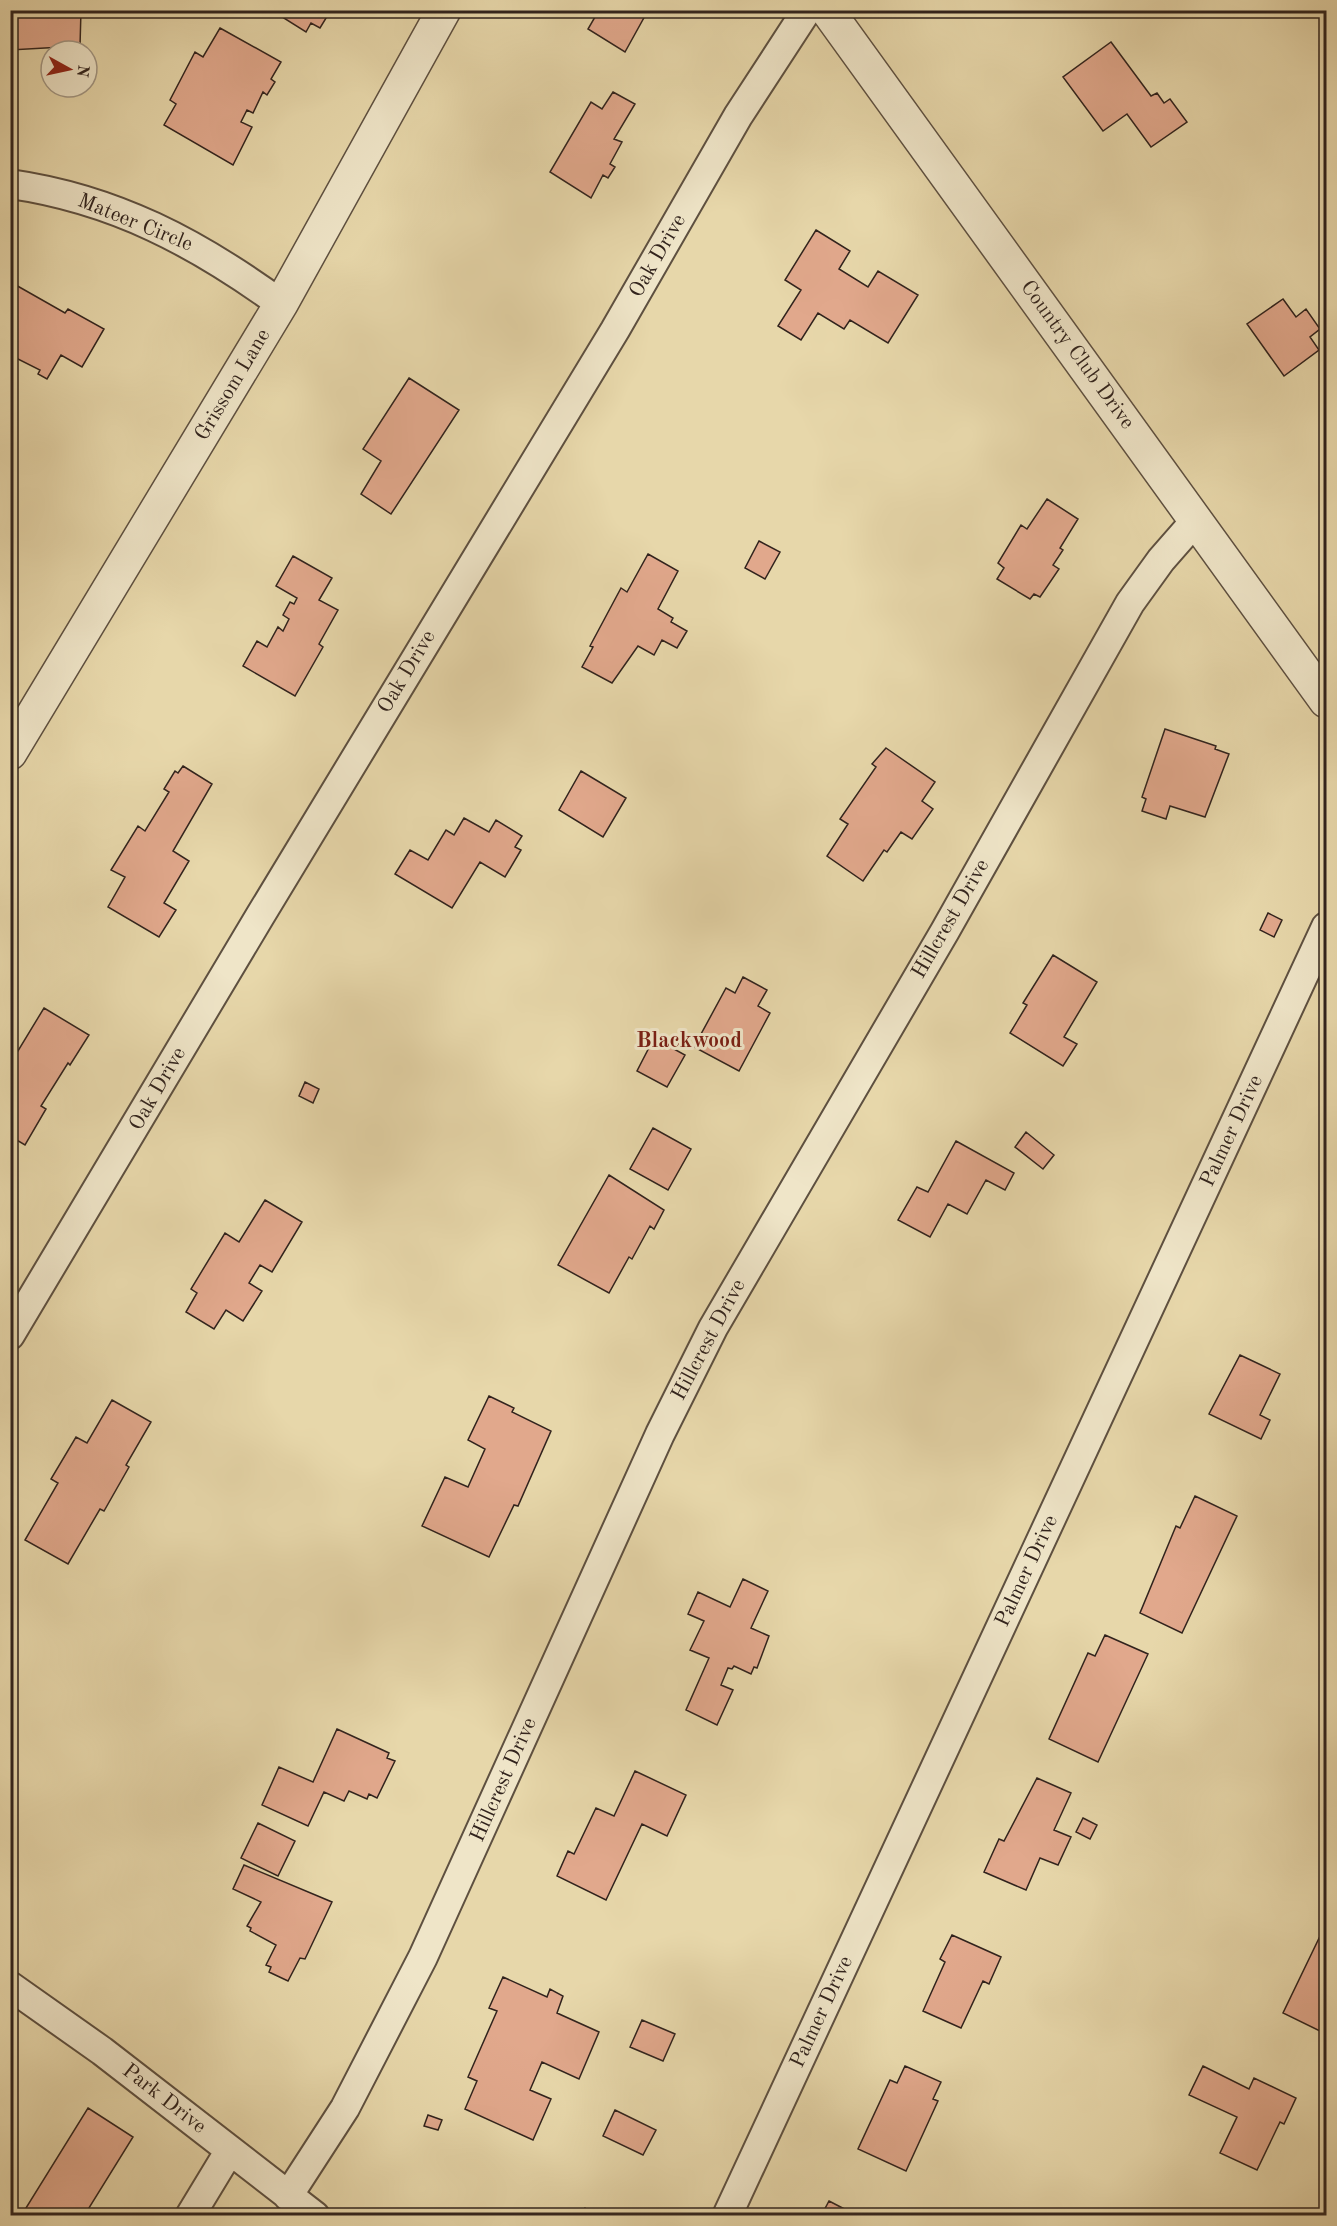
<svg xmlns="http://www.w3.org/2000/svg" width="1337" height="2226" font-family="'Old Standard TT',serif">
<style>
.building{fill:#e1a88c;stroke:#31231d;stroke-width:1.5}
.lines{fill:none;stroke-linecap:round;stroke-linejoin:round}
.minor-casing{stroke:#5e5040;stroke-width:32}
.tertiary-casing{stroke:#5e5040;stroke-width:36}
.minor{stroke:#efe5c8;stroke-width:28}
.tertiary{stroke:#efe5c8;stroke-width:33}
.labels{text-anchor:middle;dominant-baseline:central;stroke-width:6;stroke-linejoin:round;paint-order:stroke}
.street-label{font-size:21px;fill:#31231d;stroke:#efe5c8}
.neighbourhood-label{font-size:22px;font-weight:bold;fill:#7a1f14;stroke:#efe5c8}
</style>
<rect width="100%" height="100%" fill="#e7d7aa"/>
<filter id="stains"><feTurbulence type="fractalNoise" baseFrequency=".00333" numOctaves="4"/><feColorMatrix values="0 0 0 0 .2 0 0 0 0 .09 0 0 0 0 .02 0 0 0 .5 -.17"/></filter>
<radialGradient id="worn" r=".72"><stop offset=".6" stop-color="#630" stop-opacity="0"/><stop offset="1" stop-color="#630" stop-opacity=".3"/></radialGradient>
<path class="building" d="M10 10H81L80 46 10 50Z
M271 10H331L320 28 311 23 306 32Z
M599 10H639L646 14 625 52 588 29Z
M220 28 281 62 271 79 275 82 267 95 263 92 253 113 247 110 241 122 252 127 233 165 164 125 176 104 170 100 195 52 203 57Z
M1111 42 1151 96 1157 93 1164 103 1170 99 1187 122 1151 147 1127 114 1103 131 1063 77Z
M613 92 635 104 614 139 622 142 610 164 615 167 608 178 603 175 591 198 550 172 591 102 602 109Z
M816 230 850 251 839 269 868 287 878 271 918 295 888 343 850 320 844 329 818 313 801 340 778 326 801 290 785 280Z
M14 284 65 313 68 309 104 329 82 367 61 355 47 379 38 374 40 370 10 355V290Z
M1283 299 1296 317 1306 309 1320 329 1310 337 1319 350 1284 376 1247 324Z
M409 378 459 410 391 514 361 494 381 461 363 449Z
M1047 499 1078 519 1060 548 1063 550 1053 565 1059 569 1040 597 1034 594 1030 599 997 579 1004 568 998 563 1021 525 1027 529Z
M759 541 780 552 765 579 745 568Z
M648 554 678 571 658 609 673 618 671 622 687 631 677 648 662 640 654 655 638 646 612 683 582 667 593 647 590 646 621 588 627 592Z
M293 556 332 578 319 600 338 610 319 644 323 647 295 696 243 666 257 641 267 647 278 627 283 631 289 619 283 615 290 602 294 604 297 598 276 586Z
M1165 729 1216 746 1215 749 1229 754 1205 817 1170 806 1166 819 1142 811 1146 799 1142 797Z
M886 748 935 782 922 801 933 809 912 839 901 832 887 852 884 850 863 881 827 856 848 824 840 819 876 767 872 764Z
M183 766 212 784 173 851 189 861 164 903 176 910 159 937 108 907 125 877 111 870 138 826 145 831 169 792 164 789 175 771 178 773Z
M581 771 626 798 603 837 559 810Z
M464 818 489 832 496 820 522 836 515 847 521 850 505 877 480 862 452 908 395 874 410 850 428 860 446 830 454 835Z
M1268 913 1282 920 1274 937 1260 930Z
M1053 955 1097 982 1064 1037 1077 1044 1063 1066 1010 1033 1027 1005 1023 1003Z
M743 977 767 990 758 1006 770 1013 739 1071 694 1047 726 988 735 993Z
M44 1008 89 1035 70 1065 68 1063 41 1106 46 1109 25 1145 10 1136V1064Z
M654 1038 685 1055 667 1087 637 1071Z
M305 1082 319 1089 313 1103 299 1096Z
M653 1128 691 1149 668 1190 630 1169Z
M1026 1132 1054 1155 1043 1169 1015 1147Z
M956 1141 1014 1173 1005 1190 986 1180 967 1214 948 1204 930 1237 898 1220 917 1187 928 1192Z
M609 1175 664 1210 654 1229 650 1226 632 1259 629 1257 609 1293 558 1265Z
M265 1200 302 1222 272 1272 260 1265 249 1283 262 1291 243 1321 226 1310 214 1329 186 1312 197 1293 191 1289 225 1233 239 1242Z
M1240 1355 1280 1374 1260 1415 1270 1420 1261 1439 1209 1414Z
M489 1396 514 1408 512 1412 551 1431 518 1506 514 1505 489 1557 422 1526 445 1477 468 1487 485 1449 468 1440Z
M112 1400 151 1422 126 1465 129 1467 104 1511 100 1509 68 1564 25 1540 58 1483 51 1479 76 1437 87 1443Z
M1195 1496 1237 1516 1182 1633 1140 1613 1176 1526 1180 1528Z
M743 1579 768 1591 751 1628 769 1636 757 1668 754 1667 751 1674 734 1666 732 1669 728 1668 721 1685 733 1690 717 1725 686 1710 709 1658 690 1650 704 1621 688 1614 698 1592 730 1607Z
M1105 1635 1148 1654 1098 1762 1049 1739 1088 1653 1095 1656Z
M337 1729 389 1753 387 1758 395 1761 377 1798 369 1794 367 1799 349 1791 344 1801 324 1792 308 1826 262 1805 279 1767 313 1782Z
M635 1771 686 1795 667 1836 642 1824 606 1900 557 1876 568 1851 574 1854 596 1808 614 1816Z
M1037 1778 1071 1793 1054 1830 1071 1837 1058 1865 1040 1858 1026 1890 984 1872 999 1839 1004 1841Z
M1083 1818 1097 1825 1090 1839 1076 1832Z
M258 1823 295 1841 278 1876 241 1858Z
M244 1865 332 1902 305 1959 300 1958 288 1981 269 1972 271 1967 266 1965 276 1945 250 1931 251 1928 247 1926 261 1902 233 1889Z
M1322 1932 1326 1934V2027L1324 2033 1283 2013Z
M952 1935 1001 1957 989 1984 983 1981 961 2028 923 2011 945 1962 940 1959Z
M503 1977 547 1997 550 1989 563 1996 557 2013 599 2032 579 2079 542 2062 530 2090 551 2099 533 2140 465 2109 477 2081 468 2077 497 2011 489 2008Z
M642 2020 675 2034 663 2061 630 2047Z
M905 2066 941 2082 933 2099 938 2101 906 2171 858 2149 890 2080 897 2083Z
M1203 2066 1249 2089 1254 2078 1296 2098 1284 2124 1280 2122 1257 2170 1220 2153 1237 2117 1189 2095Z
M88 2108 133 2137 84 2216H21Z
M615 2110 656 2130 643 2155 603 2136Z
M428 2115 442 2120 438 2130 424 2126Z
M829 2201 858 2216H821Z
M585 2208 597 2216H581Z"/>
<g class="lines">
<defs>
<path id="minor" d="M10 184C115 199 197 243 281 304
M10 1335 260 916 615 330 738 116 807 10
M10 1986 102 2051 315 2216
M288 2196 345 2108 423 1957 660 1434 713 1328 945 931 1130 603 1161 560 1196 520
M190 2216 230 2150
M727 2216 1326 927"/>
<path id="tertiary" d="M827 10 1326 701
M10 753 281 304 444 10"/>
</defs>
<use href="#minor" class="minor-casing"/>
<use href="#tertiary" class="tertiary-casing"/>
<use href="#minor" class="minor"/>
<use href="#tertiary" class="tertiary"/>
</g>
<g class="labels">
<g class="street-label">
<text transform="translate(135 223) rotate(22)">Mateer Circle</text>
<text transform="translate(658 256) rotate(-60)">Oak Drive</text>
<text transform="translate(1077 355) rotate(54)">Country Club Drive</text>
<text transform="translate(233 385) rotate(-59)">Grissom Lane</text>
<text transform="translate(407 672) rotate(-59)">Oak Drive</text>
<text transform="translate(951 919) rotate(-60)">Hillcrest Drive</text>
<text transform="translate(158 1089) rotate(-60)">Oak Drive</text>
<text transform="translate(1232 1131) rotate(-65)">Palmer Drive</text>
<text transform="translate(709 1340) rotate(-62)">Hillcrest Drive</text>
<text transform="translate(1027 1571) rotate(-65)">Palmer Drive</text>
<text transform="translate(504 1780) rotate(-66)">Hillcrest Drive</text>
<text transform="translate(822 2012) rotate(-65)">Palmer Drive</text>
<text transform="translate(164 2099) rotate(38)">Park Drive</text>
</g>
<g class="neighbourhood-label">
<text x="689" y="1041">Blackwood</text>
</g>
</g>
<rect width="1337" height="2226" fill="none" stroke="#e7d7aa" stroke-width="36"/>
<rect x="12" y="12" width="1313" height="2202" fill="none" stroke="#31231d" stroke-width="3"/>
<rect x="18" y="18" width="1301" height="2190" fill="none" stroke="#31231d" stroke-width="1.5"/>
<g transform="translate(69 69) rotate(98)"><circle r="28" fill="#efe5c8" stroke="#a39784" stroke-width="1.5"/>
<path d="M0-4.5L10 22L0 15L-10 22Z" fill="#8f2418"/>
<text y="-9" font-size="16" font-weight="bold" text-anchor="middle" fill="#31231d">N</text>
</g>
<rect width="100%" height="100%" filter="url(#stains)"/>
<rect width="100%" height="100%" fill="url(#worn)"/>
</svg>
